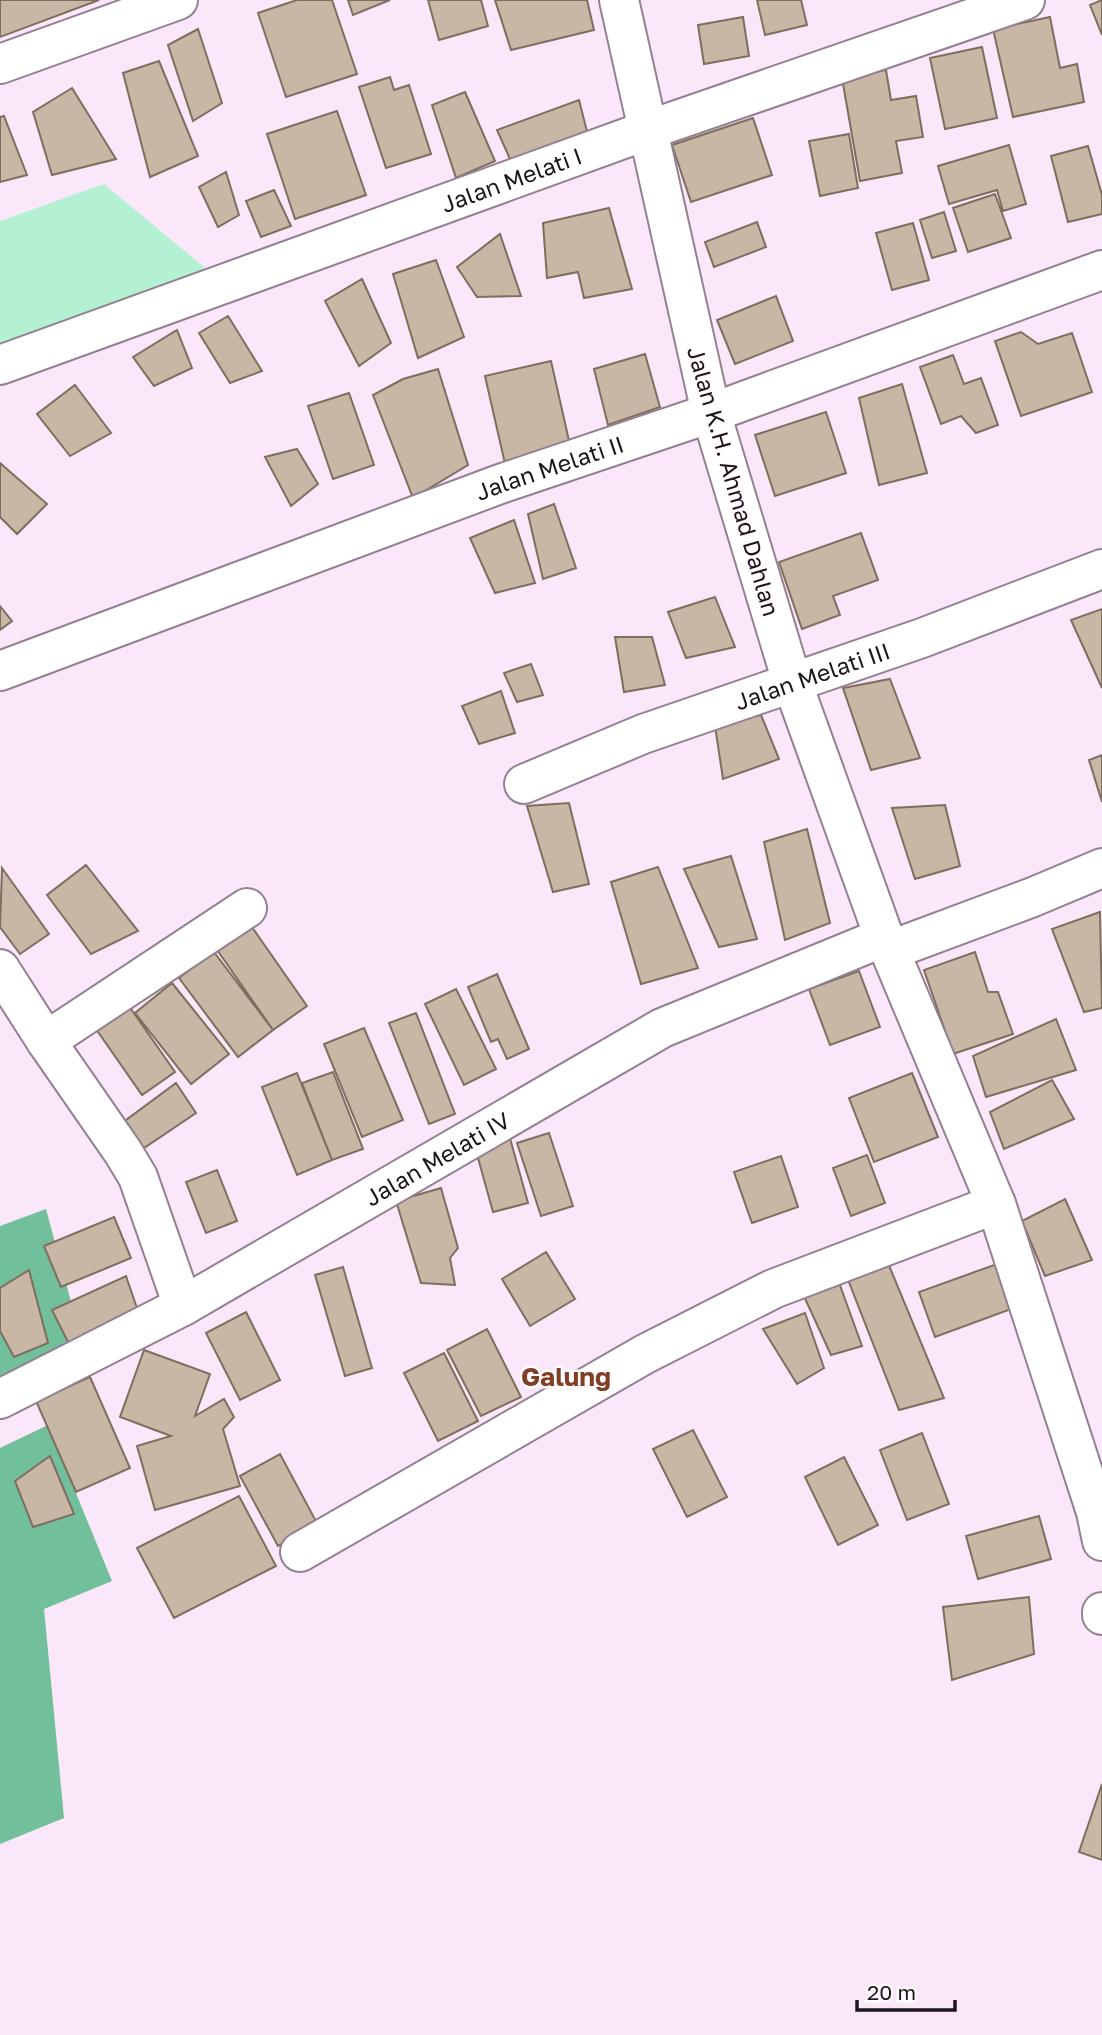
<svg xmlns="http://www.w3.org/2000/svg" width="1102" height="2035" font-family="'Golos Text',sans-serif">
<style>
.green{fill:#b3f1d2}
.forest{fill:#71bf9b}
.building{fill:#c9b7a5;stroke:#7f6e5e;stroke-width:2}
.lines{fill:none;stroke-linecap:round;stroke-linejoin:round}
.minor-casing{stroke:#938192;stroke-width:42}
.minor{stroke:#fff;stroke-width:38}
.labels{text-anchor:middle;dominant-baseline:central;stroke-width:5;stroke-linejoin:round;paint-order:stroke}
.street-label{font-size:23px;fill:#1c151c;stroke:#fefafd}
.quarter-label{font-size:26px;font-weight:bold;fill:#803e24;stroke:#fefafd}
</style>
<rect width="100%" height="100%" fill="#fae7f9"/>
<path class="green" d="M104 184 217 278 0 351V221Z"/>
<path class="forest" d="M46 1209 87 1361 0 1397V1226Z
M48 1425 112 1581 44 1609 64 1818 0 1844V1448Z"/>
<path class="building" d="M0 0H99L0 37Z
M297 0H332L357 74 286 97 258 13Z
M348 0H390L353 15Z
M428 0H481L488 26 439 40Z
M495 0H587L594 30 511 50Z
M757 0H801L807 25 765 35Z
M1102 0V35L1090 5Z
M743 17 749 56 704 64 698 25Z
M1050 17 1060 68 1077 64 1084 102 1013 117 993 29Z
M198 29 222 103 193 121 168 45Z
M982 47 997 118 945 129 930 58Z
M159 61 198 156 150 177 123 73Z
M886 70 891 100 916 96 923 137 896 141 902 173 860 181 842 78Z
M390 77 394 90 409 85 431 154 386 168 359 87Z
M72 88 116 159 52 175 33 112Z
M465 92 495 161 456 178 432 105Z
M579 100 590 143 514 168 497 130Z
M337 111 366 195 295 219 267 134Z
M4 116 27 175 0 182V117Z
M753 118 772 175 691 202 672 145Z
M849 134 858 188 820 196 809 141Z
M1009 145 1026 204 1003 211 997 190 949 204 938 166Z
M1088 146 1102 195V214L1068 222 1051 156Z
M226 172 239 215 218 227 199 187Z
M274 190 291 226 261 237 246 201Z
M995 194 1011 238 968 252 953 208Z
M609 208 632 289 584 298 578 272 547 278 543 223Z
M944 212 956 251 932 258 920 220Z
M757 222 766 247 714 267 705 242Z
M913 223 929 280 892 290 876 233Z
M500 234 521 296 477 297 457 267Z
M436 260 464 337 418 358 393 274Z
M362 279 391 343 359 366 325 301Z
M776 296 793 341 735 364 717 320Z
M228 316 262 371 230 383 199 333Z
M177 330 192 368 154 386 133 357Z
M1021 332 1038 344 1072 333 1092 392 1021 416 995 341Z
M645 354 660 407 608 425 594 369Z
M953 355 964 384 981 378 998 425 976 433 961 416 941 424 920 367Z
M551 361 572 454 508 477 485 376Z
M438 369 468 465 413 498 373 395 403 379Z
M902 384 927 473 879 485 859 398Z
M75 385 111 433 70 456 37 414Z
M349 393 374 465 333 479 308 406Z
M826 412 846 473 775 496 755 435Z
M297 449 318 484 291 506 265 457Z
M0 463 47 504 17 534 0 517Z
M554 504 576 568 543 579 528 514Z
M514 520 535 583 495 593 470 538Z
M861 533 878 580 833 596 840 615 802 629 779 562Z
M715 597 735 647 686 658 668 612Z
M0 606 12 621 0 630Z
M1102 609V688L1071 620Z
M615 637H652L665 685 624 692Z
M531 664 543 695 517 702 504 673Z
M890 679 920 758 871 770 843 688Z
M501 691 515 733 479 744 462 706Z
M761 715 779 759 723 779 715 726Z
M1102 755V802L1089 760Z
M569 803 589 884 553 892 527 806Z
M945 805 960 866 915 879 892 808Z
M807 829 830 923 785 940 764 842Z
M731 856 757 939 719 947 684 869Z
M86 865 138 931 91 954 47 895Z
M658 867 698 968 641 984 611 882Z
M2 868 49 934 20 954 0 927Z
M1100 912 1102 1008 1084 1012 1052 929Z
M247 920 307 1006 273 1030 213 944Z
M214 952 273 1030 238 1057 179 978Z
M975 952 988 992H998L1013 1034 953 1054 924 970Z
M859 971 880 1027 830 1045 809 989Z
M497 974 529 1049 507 1059 498 1039 491 1042 468 987Z
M172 983 229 1054 191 1084 135 1013Z
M456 989 496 1069 464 1085 425 1004Z
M129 1006 175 1072 142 1095 96 1029Z
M416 1013 455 1114 429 1124 389 1023Z
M1056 1019 1076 1070 986 1097 973 1056Z
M364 1028 403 1120 362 1137 324 1044Z
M333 1072 363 1149 332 1160 302 1083Z
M297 1073 332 1160 297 1175 262 1087Z
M912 1073 938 1137 874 1162 849 1098Z
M1052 1080 1074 1119 1004 1149 990 1112Z
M176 1083 196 1113 141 1150 122 1123Z
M508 1131 528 1203 493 1212 473 1140Z
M549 1133 573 1206 541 1216 517 1143Z
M867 1155 885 1203 851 1216 833 1168Z
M781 1156 798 1207 752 1223 734 1172Z
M217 1170 237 1221 206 1233 186 1182Z
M441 1188 458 1248 450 1258 455 1285 421 1283 396 1201Z
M1065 1199 1092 1260 1045 1276 1022 1221Z
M114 1217 131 1258 61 1287 44 1246Z
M546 1252 575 1299 530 1326 502 1279Z
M888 1263 944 1398 899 1410 845 1272Z
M997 1264 1014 1308 935 1337 919 1292Z
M343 1267 372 1368 345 1376 315 1275Z
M29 1270 48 1343 14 1357 0 1331V1288Z
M126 1276 139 1314 70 1346 52 1310Z
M837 1277 862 1346 831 1355 802 1292Z
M246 1312 280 1380 240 1400 206 1333Z
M805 1313 824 1368 797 1384 763 1329Z
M487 1329 521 1397 481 1416 447 1350Z
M144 1350 210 1374 195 1416 224 1399 234 1417 223 1429 240 1486 155 1510 137 1446 171 1436 120 1417Z
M444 1353 478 1421 438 1441 404 1373Z
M90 1377 130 1468 76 1492 36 1401Z
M693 1430 727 1497 687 1517 653 1449Z
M922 1433 949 1504 907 1520 880 1450Z
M280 1454 318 1525 278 1546 240 1476Z
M50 1456 74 1514 33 1527 15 1481Z
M844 1457 878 1525 838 1545 805 1477Z
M239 1496 276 1566 174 1618 137 1548Z
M1039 1516 1051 1559 978 1579 966 1536Z
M1029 1597 1034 1654 952 1680 943 1607Z
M1102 1784V1860L1079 1852Z"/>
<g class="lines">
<defs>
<g id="minor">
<path d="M0 64 178 0"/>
<path id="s1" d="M0 365 648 130 1025 0"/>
<path id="s2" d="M0 671 500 484 711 413 1102 270"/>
<path id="s3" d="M524 784 643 734 922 638 1102 569"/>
<path d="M891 950 1033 897 1102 868"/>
<path d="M0 969 46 1041 123 1152 138 1177 183 1306"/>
<path d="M46 1041 247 908"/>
<path d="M996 1204 1096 1512 1102 1541"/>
<path id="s4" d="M0 1399 183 1306 662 1028 884 937"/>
<path d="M300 1552 645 1354 773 1289 996 1204 884 937 792 682 711 413 619 0"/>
<path d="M1102 1615V1612"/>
</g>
</defs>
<use href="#minor" class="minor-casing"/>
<use href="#minor" class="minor"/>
</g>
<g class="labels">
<g class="street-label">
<text stroke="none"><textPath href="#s1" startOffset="544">Jalan Melati I</textPath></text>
<text stroke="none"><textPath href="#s2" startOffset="586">Jalan Melati II</textPath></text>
<text transform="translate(734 481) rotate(74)">Jalan K.H. Ahmad Dahlan</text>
<text stroke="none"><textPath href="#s3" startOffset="308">Jalan Melati III</textPath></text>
<text stroke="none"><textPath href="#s4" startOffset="499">Jalan Melati IV</textPath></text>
</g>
<g class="quarter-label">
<text x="566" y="1376">Galung</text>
</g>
</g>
<path d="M857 2000v10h98v-10" fill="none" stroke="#1c151c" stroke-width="3.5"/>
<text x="867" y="2000" font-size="21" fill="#1c151c" stroke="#fefafd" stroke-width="5" paint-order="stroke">20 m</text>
</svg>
